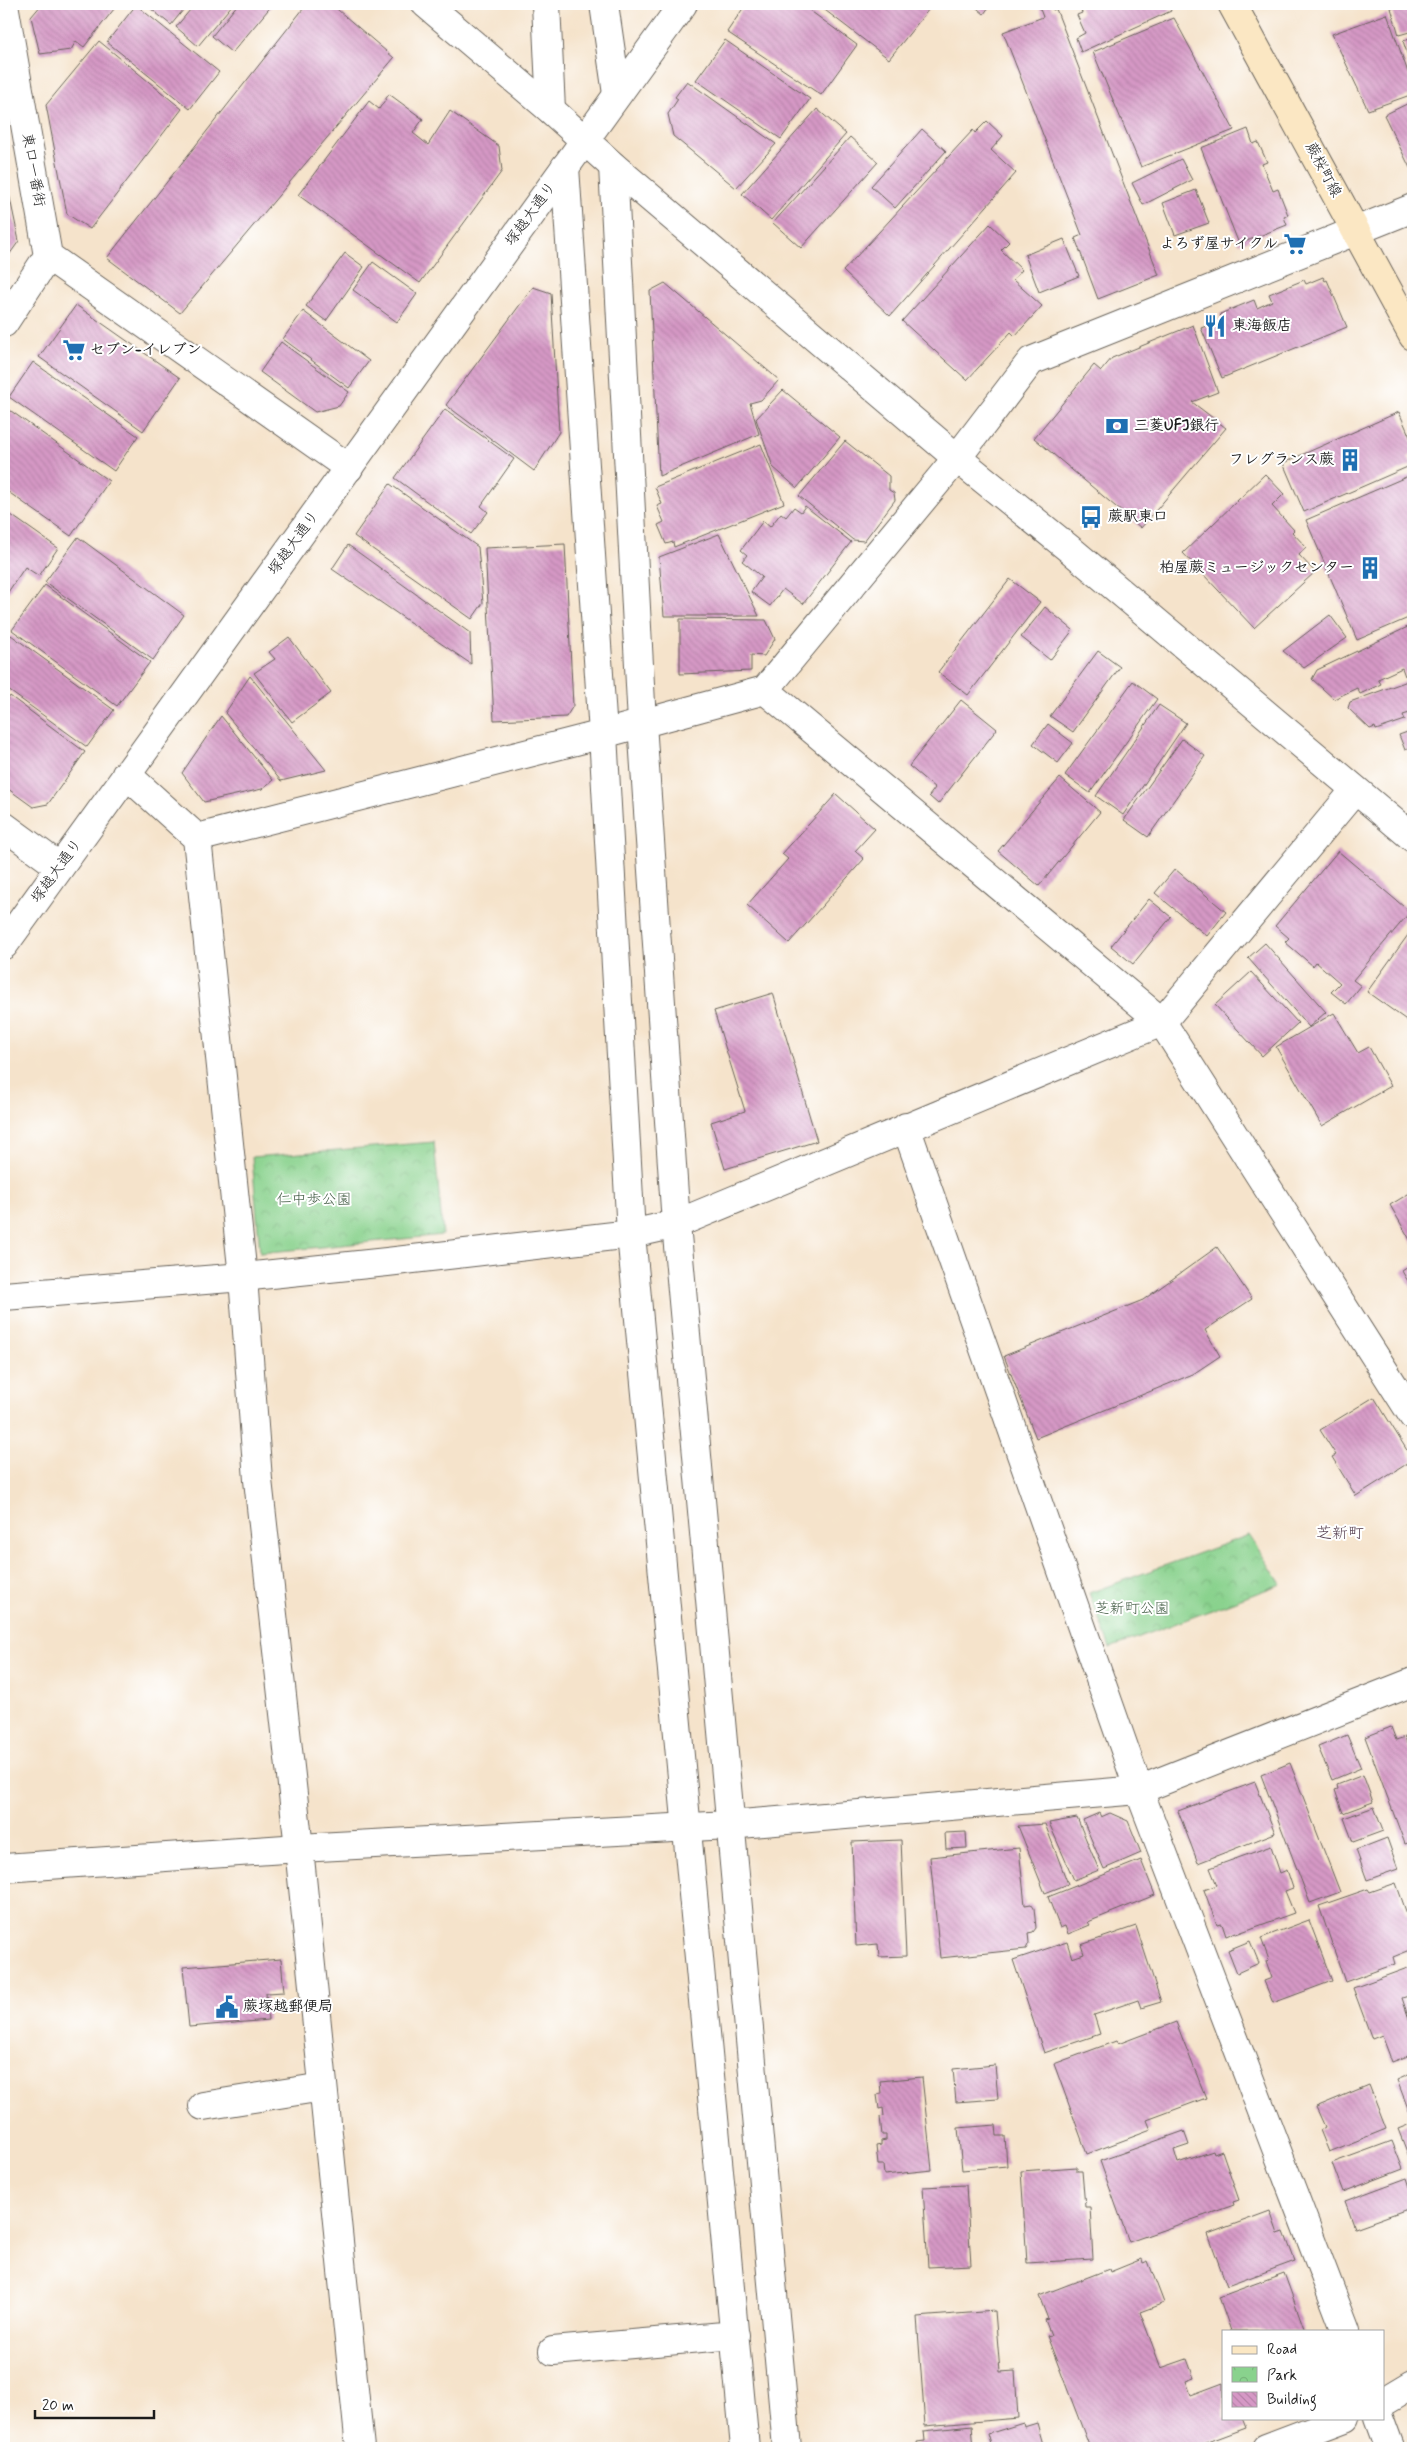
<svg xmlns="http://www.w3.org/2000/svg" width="1417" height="2452" font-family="Mynerve,'Klee One',sans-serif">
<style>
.park{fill:url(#park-crowns);stroke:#527754}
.building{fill:url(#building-back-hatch)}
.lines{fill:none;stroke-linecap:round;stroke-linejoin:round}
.minor-casing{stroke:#686259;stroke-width:30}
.tertiary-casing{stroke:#686259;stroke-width:30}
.secondary-casing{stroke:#686259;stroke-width:30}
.minor{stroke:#fff;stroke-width:28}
.tertiary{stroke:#fff;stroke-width:28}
.secondary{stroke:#fbe7c3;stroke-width:28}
.labels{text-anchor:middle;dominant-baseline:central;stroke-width:4;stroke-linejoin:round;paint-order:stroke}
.street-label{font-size:15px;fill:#1c1c1c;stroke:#fff}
.poi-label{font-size:15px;font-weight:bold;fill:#1c1c1c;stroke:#fff;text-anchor:start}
.park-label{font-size:15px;fill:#425c44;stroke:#fff}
.neighbourhood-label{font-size:16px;fill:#5d4757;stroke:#fff}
</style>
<defs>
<pattern id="park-crowns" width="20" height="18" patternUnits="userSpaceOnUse" patternTransform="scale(1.25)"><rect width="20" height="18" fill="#89d28d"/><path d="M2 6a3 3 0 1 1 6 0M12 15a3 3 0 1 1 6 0" fill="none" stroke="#76b479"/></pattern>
<pattern id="building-back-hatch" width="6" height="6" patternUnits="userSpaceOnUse" patternTransform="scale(1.25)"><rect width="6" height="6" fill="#d598c5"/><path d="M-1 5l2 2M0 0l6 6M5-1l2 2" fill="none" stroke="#b682a9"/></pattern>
</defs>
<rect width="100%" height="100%" fill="#fff"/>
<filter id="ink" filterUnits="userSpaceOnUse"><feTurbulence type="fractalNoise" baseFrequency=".02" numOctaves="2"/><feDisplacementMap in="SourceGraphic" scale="10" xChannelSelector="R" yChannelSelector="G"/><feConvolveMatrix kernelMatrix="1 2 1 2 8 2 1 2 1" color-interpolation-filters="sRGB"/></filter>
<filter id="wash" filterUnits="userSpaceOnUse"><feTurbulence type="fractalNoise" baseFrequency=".0096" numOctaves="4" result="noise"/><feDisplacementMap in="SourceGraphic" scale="20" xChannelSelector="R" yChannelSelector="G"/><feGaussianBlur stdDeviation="1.12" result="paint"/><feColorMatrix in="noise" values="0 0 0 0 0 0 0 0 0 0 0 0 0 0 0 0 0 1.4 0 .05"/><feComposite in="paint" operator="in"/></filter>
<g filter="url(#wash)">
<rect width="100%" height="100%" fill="#f5e3cb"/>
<path class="park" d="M434 1142 443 1235 260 1253 252 1157Z
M1249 1535 1281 1584 1110 1648 1089 1593Z"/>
<g id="blocks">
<path class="building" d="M42 4H118L84 47 76 41 71 50 40 54 31 17Z
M145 4H188L171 25Z
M195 4H233L198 46 176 27Z
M238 4H273L232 53 212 36Z
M307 4H331L394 58 180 313 107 258Z
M746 4H801L857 45 821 95 727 32Z
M817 4H922L929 9 889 59Z
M972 4H991L984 14Z
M1038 4H1050L1053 10 1056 9 1159 275 1098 299 1075 238 1082 235 1003 32 1043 17Z
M1079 4H1168L1171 11 1081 52 1076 38 1085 33 1077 15 1082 13Z
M1404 4H1413V31L1399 35 1391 8Z
M136 5 219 72 190 109 107 42Z
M1387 14 1413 86V94L1368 110 1332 34Z
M1174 18 1234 130 1141 167 1093 52Z
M1413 38V71L1403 41Z
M725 40 810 99 781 139 696 80Z
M99 41 182 109 90 229 67 214 46 105Z
M687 81 776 144 736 188 673 136 668 114 678 99 675 97Z
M389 94 423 119 413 133 428 145 450 111 499 146 502 171 420 283 298 195 369 101 379 109Z
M1413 101V166L1410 168 1384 115Z
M817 109 846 134 771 220 742 194Z
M987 121 1003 136 991 150 1016 173 890 316 843 271 973 130 975 133Z
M922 129 946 151 895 208 871 186Z
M1248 129 1253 144 1258 142 1267 162 1262 164 1273 191 1278 189 1288 215 1284 217 1287 225 1239 244 1201 148Z
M850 137 878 162 801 248 773 223Z
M1181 159 1192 180 1143 205 1132 183Z
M4 170 19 241 4 262Z
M1196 190 1209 223 1175 235 1163 203Z
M990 224 1009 242 1001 250 1022 270 1013 280 1042 306 1015 336 1011 332 967 380 902 321Z
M1064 239 1079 276 1039 292 1025 255Z
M345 253 364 267 326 321 306 306Z
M373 262 417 294 397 322 353 290Z
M1323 277 1325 281 1327 280 1347 327 1222 378 1201 328 1222 320 1220 314 1254 300 1257 308 1272 301 1269 294 1304 280 1306 284Z
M665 283 779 380 761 400 750 403 759 434 659 476 650 291Z
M533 287 551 293 559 432 534 471 446 405Z
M76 305 180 378 143 431 39 357Z
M303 311 369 361 349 388 283 339Z
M1193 325 1218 392 1192 402 1226 428 1141 528 1034 438 1094 365 1101 371 1112 358Z
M281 342 349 392 339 406 315 412 260 372Z
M33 362 138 436 114 471 9 397Z
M783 390 840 437 797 488 773 467 756 419Z
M4 406 109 481 71 536 4 489Z
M445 409 514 459 481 506 488 512 471 534 395 478Z
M1399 412 1413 444V454L1408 457 1412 465 1304 512 1283 463Z
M845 441 889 476V490L894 493 895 500 864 541 853 540 799 496Z
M761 444 784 503 674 547 673 542 666 544 658 525 664 522 657 506 662 504 655 487Z
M1265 474 1284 494 1272 506 1294 530 1292 532 1306 547 1299 555 1315 572 1254 628 1183 553Z
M1413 474V616L1357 640 1306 520Z
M390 484 478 547 483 603 472 619 354 536Z
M805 506 851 542 803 604 783 589 770 606 751 592 762 577 742 561 747 555 741 550 763 521 770 527 781 513 786 517 794 507 801 512Z
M4 510 58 548 39 576 25 567 4 598Z
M719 534 759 616H664L659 557Z
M78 537 184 615 153 660 45 582Z
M565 544 573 706 566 717 494 720 485 548Z
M348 545 470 633 471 664 332 569Z
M1010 579 1040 602 968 695 938 672Z
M45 585 150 662 117 706 12 630Z
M1045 607 1073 630 1050 660 1021 637Z
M1330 615 1347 638 1304 668 1283 651Z
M680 619 766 620 775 639 764 656 751 655V671L680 674Z
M1412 625 1413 672 1405 676 1402 668 1378 679 1381 684 1360 694 1357 688 1334 699 1312 679 1317 670Z
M11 635 114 710 87 747 4 687V644Z
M289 637 331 693 292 722 254 673 275 659 269 652Z
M1098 651 1120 667 1073 732 1050 716Z
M250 676 326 770 281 781 225 713Z
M1413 679V712L1403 715 1405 720 1376 730 1375 727 1370 729 1348 708 1350 702Z
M1133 681 1157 699 1090 793 1065 775Z
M10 696 85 752 48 804 33 807 4 786V706Z
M961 700 997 729 938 804 929 796 935 788 909 766Z
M1159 705 1186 723 1123 815 1096 796Z
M221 716 273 780 262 789 204 802 182 773Z
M1048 724 1073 743 1058 763 1033 744Z
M1413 730V747L1405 750 1399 735Z
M1182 739 1205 756 1148 837 1124 820Z
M1060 778 1100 812 1039 886 998 851Z
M836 794 875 829 855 851 864 859 789 943 747 905 788 859 782 854Z
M1338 851 1410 912 1353 980 1361 986 1346 1004 1331 992 1340 983 1316 962 1313 966 1285 942 1289 938 1275 926Z
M1175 869 1226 912 1207 936 1155 893Z
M1149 899 1171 917 1133 964 1111 946Z
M1413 928V1023L1412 1024 1367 992Z
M1265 943 1326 1012 1309 1027 1248 958Z
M1251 972 1298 1023 1262 1056 1215 1005Z
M773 993 817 1141 725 1169 711 1122 745 1111 714 1011Z
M1334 1013 1358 1053 1369 1047 1391 1086 1322 1126 1276 1047Z
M1413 1191V1245L1390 1205Z
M1217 1247 1252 1299 1205 1330 1220 1356 1193 1374 1036 1438 1004 1356 1143 1300Z
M1413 1264V1290L1402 1271Z
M1374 1397 1413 1460 1356 1496 1332 1457 1336 1455 1320 1430Z
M1391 1727 1396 1740 1405 1737 1413 1761V1841L1405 1844 1365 1737Z
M1347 1735 1361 1768 1332 1780 1318 1747Z
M1290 1763 1340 1892 1310 1903 1261 1775Z
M1363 1775 1373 1802 1343 1813 1335 1790 1338 1789 1337 1785Z
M1255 1782 1275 1833 1198 1863 1178 1811Z
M1374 1807 1383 1831 1353 1842 1344 1818Z
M1099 1813 1101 1817 1110 1813 1128 1821 1141 1853 1104 1869 1083 1820Z
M1077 1818 1099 1870 1074 1880 1049 1823Z
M1045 1824 1068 1884 1045 1893 1018 1826Z
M966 1832 967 1848 946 1849 945 1833Z
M1387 1838 1398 1869 1367 1880 1356 1850Z
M901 1840 906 1956 879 1957 878 1944 856 1946 852 1842Z
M1271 1846 1280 1873 1287 1870 1293 1888 1285 1891 1294 1913 1236 1934V1932L1226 1936 1222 1924 1217 1925 1204 1890 1217 1885 1210 1868Z
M1019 1848 1025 1905 1031 1904 1034 1908 1036 1928 1033 1932 1028 1933 1029 1943 1026 1949 940 1958 930 1857Z
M1141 1860 1155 1895 1088 1922 1090 1925 1068 1934 1065 1926 1060 1928 1048 1897Z
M1396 1883 1407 1914 1413 1911V1949L1393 1957 1395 1964 1345 1982 1319 1906 1368 1889 1370 1892Z
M1309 1920 1332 1981 1273 2003 1264 1981 1272 1978 1266 1961 1269 1960 1261 1938Z
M1136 1926 1161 2002 1141 2008 1138 2000 1094 2015 1100 2034 1044 2053 1013 1960 1067 1942 1072 1958 1084 1954 1081 1945Z
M1250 1941 1259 1963 1237 1973 1228 1950Z
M281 1959 284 1992 266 1993 268 2020 189 2027 183 1967Z
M1413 1966V1999L1412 1995 1402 1998 1409 2019 1413 2018V2054L1392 2062 1382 2035 1372 2039 1353 1988Z
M1176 2022 1206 2098 1147 2120 1151 2130 1087 2154 1054 2064 1116 2041 1118 2044Z
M995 2065 998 2099 956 2102 953 2069Z
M1413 2073V2115L1411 2116 1397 2080Z
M922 2077 932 2170 884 2175 883 2165H878L876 2146 881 2145V2141L886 2140V2135H882L880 2117 884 2116 883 2108 879 2109 877 2095 881 2094 880 2081Z
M1369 2085 1386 2129 1329 2152 1320 2130 1325 2127 1316 2107Z
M1413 2123V2161L1411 2162 1398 2129Z
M996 2125 997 2136H1005L1007 2166 962 2170 958 2128Z
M1184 2131 1189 2145 1174 2150 1178 2163 1213 2151 1214 2154 1222 2151 1239 2200 1233 2202 1234 2205 1129 2242 1100 2161Z
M1392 2141 1403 2169 1343 2192 1332 2163Z
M1077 2167V2171H1082L1085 2207H1090L1093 2259 1027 2263 1021 2171Z
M1407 2178 1413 2196V2207L1355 2228 1345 2201Z
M966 2185 971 2265 928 2267 923 2187Z
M1270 2211 1278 2234 1284 2232 1295 2261 1227 2286 1208 2234Z
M1142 2259 1143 2263 1148 2261 1164 2303 1140 2312 1161 2368 1187 2359 1194 2378 1186 2381 1191 2395 1223 2383V2418H1242L1246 2428 1192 2448H1090L1047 2336 1051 2335 1045 2320 1048 2319 1039 2296 1109 2269 1110 2272Z
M1284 2273 1305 2331H1231L1219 2297Z
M995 2311 1000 2372 1015 2371 1018 2418 925 2426 917 2317Z
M1023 2423 1024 2427 1037 2423 1044 2448H992L988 2434Z
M972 2426 974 2448H918L917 2442 925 2441 924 2431Z"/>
</g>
</g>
<g filter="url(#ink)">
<use href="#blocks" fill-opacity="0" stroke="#686259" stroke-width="1"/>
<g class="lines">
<defs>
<path id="minor" d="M546 4 551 110
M604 4 617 94
M613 166 642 723 676 1224 787 2448
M565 167 603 734 631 1234 745 2448
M48 256 349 468
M4 323 48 256 4 4
M765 690 1162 1022 1413 1416
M126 774 197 838 603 734 765 690 957 458 1031 361 1413 208
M4 826 60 867
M197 838 243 1277 258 1480 299 1848 360 2448
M906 1127 1139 1790 1346 2331
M4 1296 243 1277 387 1262 631 1234 676 1224 1162 1022 1355 790
M203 2106 323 2087
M553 2351 735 2335
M1383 2402 1413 2384
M1379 2418 1390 2448
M1266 2448 1345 2418"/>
<path id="tertiary" d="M426 4 551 110 613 166 957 458 1072 551 1413 838
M4 945 683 4
M4 1868 299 1848 729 1825 1139 1790 1413 1682"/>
<path id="secondary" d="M1232 4 1413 336"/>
</defs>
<use href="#minor" class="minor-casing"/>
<use href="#tertiary" class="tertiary-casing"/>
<use href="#secondary" class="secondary-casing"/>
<use href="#minor" class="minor"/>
<use href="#tertiary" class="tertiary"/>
<use href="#secondary" class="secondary"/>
</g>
</g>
<defs>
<symbol id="supermarket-bare" viewBox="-9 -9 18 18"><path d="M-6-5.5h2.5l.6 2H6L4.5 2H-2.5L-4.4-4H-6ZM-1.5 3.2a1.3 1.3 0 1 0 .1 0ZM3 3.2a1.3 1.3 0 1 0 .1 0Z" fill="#1f6fb2" stroke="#fff" stroke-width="2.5" paint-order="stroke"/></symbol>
<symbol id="restaurant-bare" viewBox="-9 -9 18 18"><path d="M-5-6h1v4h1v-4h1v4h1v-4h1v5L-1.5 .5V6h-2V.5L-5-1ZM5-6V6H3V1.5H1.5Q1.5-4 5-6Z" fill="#1f6fb2" stroke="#fff" stroke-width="2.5" paint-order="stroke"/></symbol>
<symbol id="bank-bare" viewBox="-9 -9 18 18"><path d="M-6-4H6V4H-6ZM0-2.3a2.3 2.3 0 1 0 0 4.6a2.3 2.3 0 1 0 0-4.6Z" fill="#1f6fb2" stroke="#fff" stroke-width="2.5" paint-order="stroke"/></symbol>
<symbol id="building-bare" viewBox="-9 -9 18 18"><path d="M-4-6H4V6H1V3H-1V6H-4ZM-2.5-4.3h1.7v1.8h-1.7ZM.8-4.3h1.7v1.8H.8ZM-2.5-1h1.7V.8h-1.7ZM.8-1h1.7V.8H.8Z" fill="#1f6fb2" stroke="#fff" stroke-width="2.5" paint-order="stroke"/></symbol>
<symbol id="bus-bare" viewBox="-9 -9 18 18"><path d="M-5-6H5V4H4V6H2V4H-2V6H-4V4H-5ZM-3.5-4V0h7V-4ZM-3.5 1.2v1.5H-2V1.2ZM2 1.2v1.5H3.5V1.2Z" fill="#1f6fb2" stroke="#fff" stroke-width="2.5" paint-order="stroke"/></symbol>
<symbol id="civic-bare" viewBox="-9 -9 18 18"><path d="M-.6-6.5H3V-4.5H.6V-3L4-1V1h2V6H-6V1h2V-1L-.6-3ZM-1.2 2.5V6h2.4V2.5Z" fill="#1f6fb2" stroke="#fff" stroke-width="2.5" paint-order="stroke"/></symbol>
</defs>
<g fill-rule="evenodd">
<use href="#supermarket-bare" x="1279" y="228" width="32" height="32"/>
<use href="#restaurant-bare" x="1199" y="310" width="32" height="32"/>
<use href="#supermarket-bare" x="58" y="334" width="32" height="32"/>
<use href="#bank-bare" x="1101" y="410" width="32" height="32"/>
<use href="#building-bare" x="1334" y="444" width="32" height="32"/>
<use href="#bus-bare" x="1075" y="501" width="32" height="32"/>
<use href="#building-bare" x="1354" y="552" width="32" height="32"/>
<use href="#civic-bare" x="211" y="1991" width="32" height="32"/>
</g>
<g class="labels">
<g class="street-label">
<text transform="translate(33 170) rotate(80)">東口一番街</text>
<text transform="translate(1323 170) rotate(62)">蕨桜町線</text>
<text transform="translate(531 214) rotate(-54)">塚越大通り</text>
<text transform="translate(294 543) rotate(-54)">塚越大通り</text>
<text transform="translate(57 871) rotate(-54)">塚越大通り</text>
</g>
<g class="poi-label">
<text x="1278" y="244" text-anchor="end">よろず屋サイクル</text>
<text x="1232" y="326">東海飯店</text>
<text x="90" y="350">セブン-イレブン</text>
<text x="1134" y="426">三菱UFJ銀行</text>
<text x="1334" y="460" text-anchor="end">フレグランス蕨</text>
<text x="1108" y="517">蕨駅東口</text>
<text x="1354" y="568" text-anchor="end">柏屋蕨ミュージックセンター</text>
<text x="243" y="2007">蕨塚越郵便局</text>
</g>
<g class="park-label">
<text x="314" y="1200">仁中歩公園</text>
<text x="1132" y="1609">芝新町公園</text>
</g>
<g class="neighbourhood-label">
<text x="1340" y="1533">芝新町</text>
</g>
</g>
<rect width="1417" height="2452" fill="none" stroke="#fff" stroke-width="20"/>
<rect x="1222" y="2330" width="162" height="90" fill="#ffffff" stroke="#a4a4a4"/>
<rect x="1232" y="2346" width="25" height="8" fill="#fbe7c3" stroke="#a4a4a4"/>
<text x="1267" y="2354" font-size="15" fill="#1c1c1c">Road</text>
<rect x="1232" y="2367" width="25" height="15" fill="url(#park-crowns)" stroke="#a4a4a4"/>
<text x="1267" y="2380" font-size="15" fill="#1c1c1c">Park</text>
<rect x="1232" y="2392" width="25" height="15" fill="url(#building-back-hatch)" stroke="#a4a4a4"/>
<text x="1267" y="2404" font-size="15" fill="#1c1c1c">Building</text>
<path d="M35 2410v8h119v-8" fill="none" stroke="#1c1c1c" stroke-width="2.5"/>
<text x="42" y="2410" font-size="15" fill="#1c1c1c" stroke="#ffffff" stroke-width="4" paint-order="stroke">20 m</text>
</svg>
